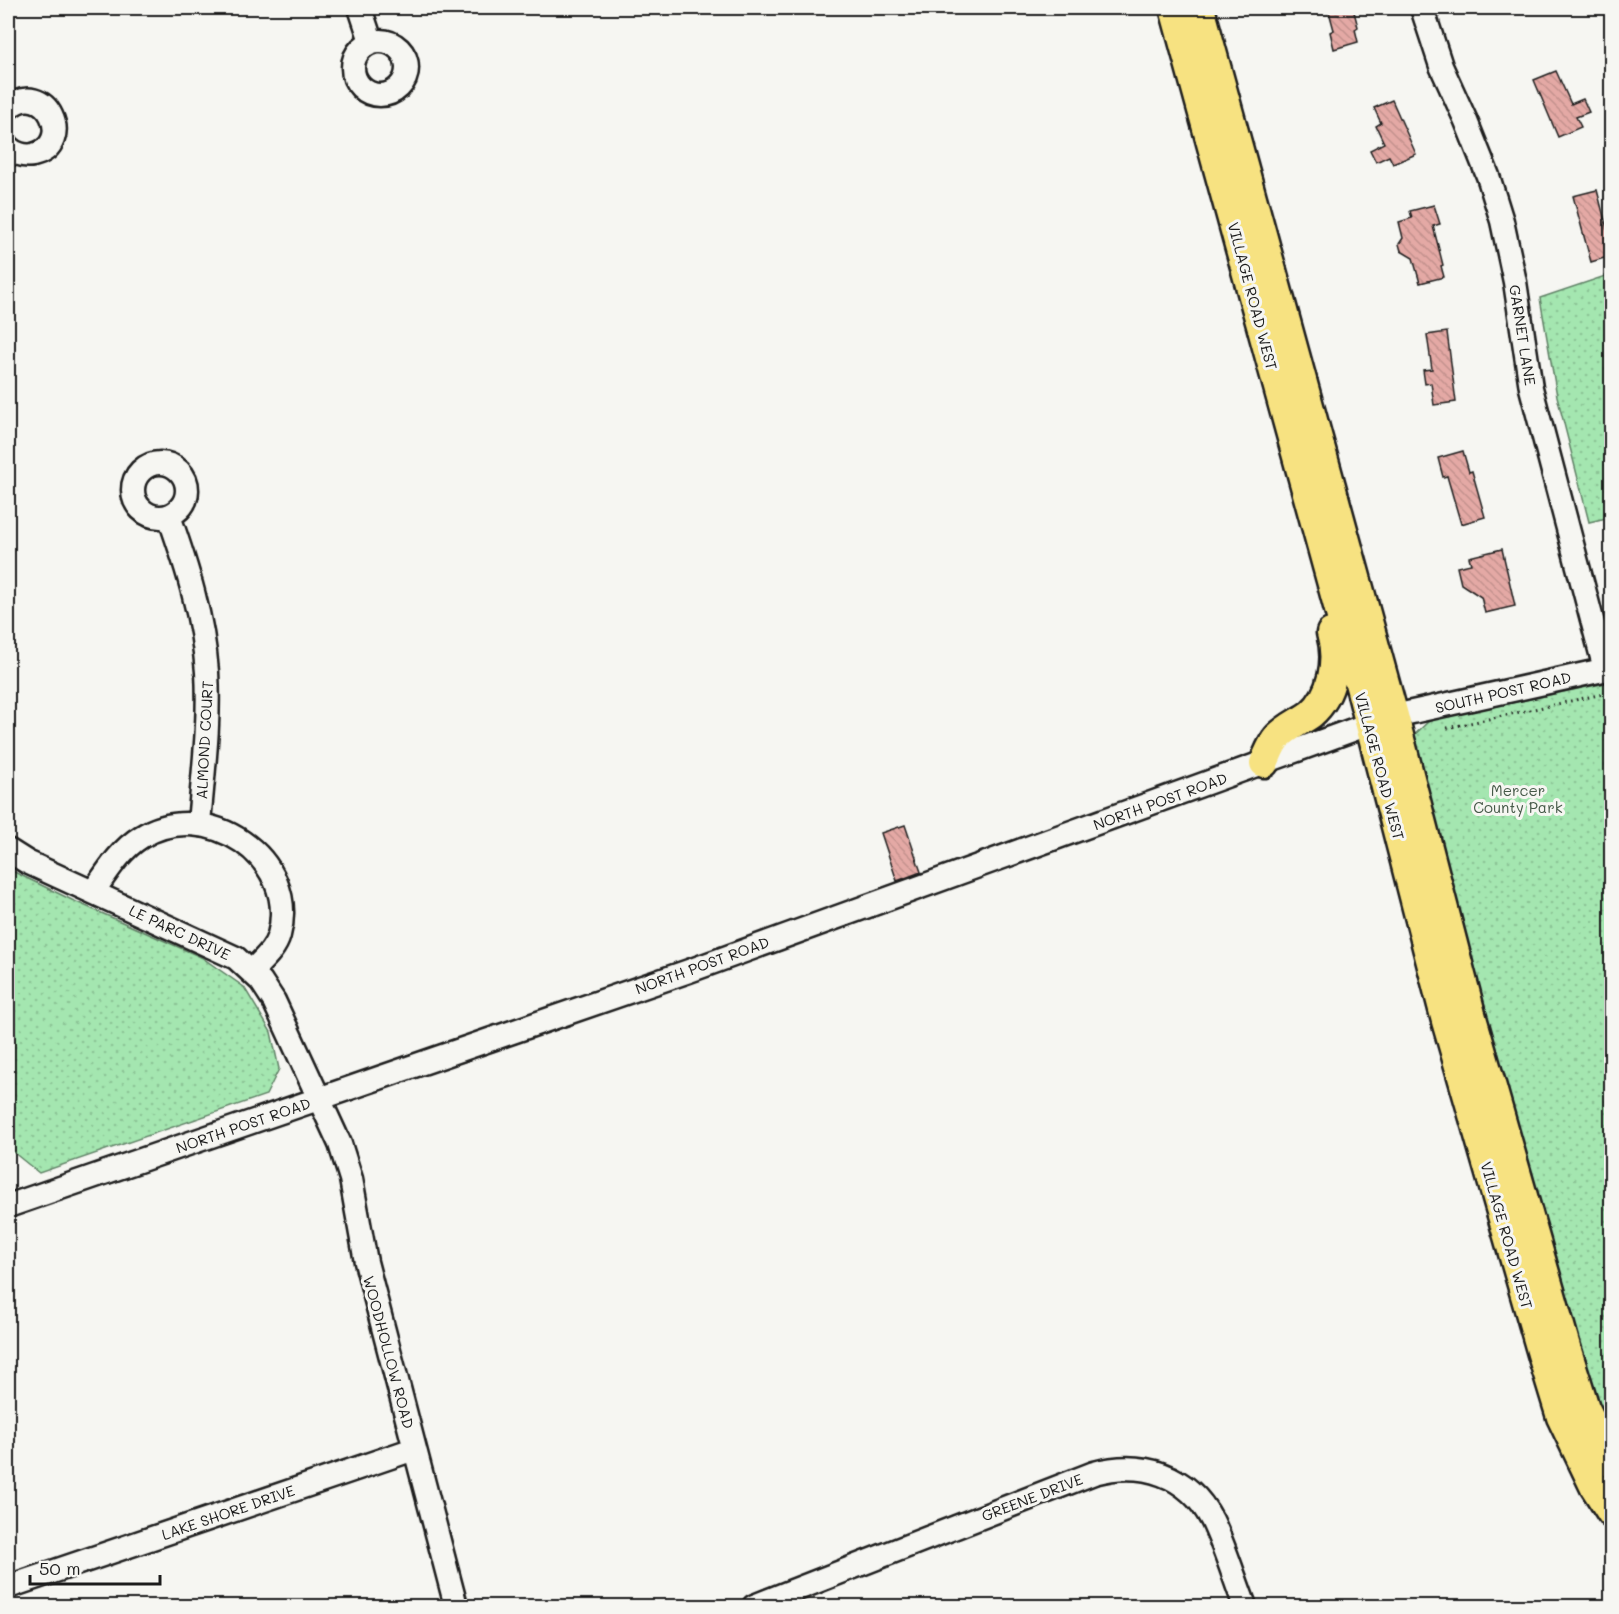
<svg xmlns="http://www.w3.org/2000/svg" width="1619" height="1614" font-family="Mali,sans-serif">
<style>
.green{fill:url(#green-dots);stroke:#608166;stroke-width:1.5}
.building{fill:url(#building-back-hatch);stroke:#1c1c1c;stroke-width:1.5}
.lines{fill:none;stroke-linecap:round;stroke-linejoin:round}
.minor-casing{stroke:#1c1c1c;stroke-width:27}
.major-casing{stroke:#1c1c1c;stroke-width:33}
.path{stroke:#1c1c1c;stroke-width:3;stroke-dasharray:1.5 4.5;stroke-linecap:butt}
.minor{stroke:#f6f6f2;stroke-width:22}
.major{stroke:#f7e281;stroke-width:28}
.labels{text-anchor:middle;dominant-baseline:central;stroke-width:6;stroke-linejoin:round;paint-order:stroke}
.street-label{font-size:15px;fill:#1c1c1c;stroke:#f6f6f2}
.park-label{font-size:15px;fill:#455948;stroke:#f6f6f2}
</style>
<defs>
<pattern id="green-dots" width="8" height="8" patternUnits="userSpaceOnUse" patternTransform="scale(1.5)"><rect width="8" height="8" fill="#a4e6b0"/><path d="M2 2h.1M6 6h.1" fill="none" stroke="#8dc597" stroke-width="1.8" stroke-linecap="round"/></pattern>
<pattern id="building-back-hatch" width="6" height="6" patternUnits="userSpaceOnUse" patternTransform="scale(1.5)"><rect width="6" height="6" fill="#e4a9a5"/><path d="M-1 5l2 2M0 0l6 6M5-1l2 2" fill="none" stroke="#c3918d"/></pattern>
</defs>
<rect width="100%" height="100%" fill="#f6f6f2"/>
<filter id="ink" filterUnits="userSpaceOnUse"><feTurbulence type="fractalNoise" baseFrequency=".0167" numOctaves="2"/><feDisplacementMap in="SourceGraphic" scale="12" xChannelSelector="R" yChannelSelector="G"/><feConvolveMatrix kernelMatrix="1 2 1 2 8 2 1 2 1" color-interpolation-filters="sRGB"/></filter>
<g filter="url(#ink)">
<path class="green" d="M1611 274V517L1589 522 1557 396 1540 298Z
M1611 682V1450L1594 1414 1408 741 1430 720Z
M8 869 72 900 201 957 244 987 271 1032 279 1069 266 1095 39 1173 8 1148Z"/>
<path class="building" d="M1328 8H1353L1358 27 1355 29 1358 42 1334 49 1330 32 1334 30Z
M1556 71 1571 104 1583 99 1589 112 1576 117 1581 127 1558 137 1534 80Z
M1392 100 1416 154 1393 164 1389 156 1376 162 1370 150 1384 143 1376 126 1381 123 1374 108Z
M1597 190 1611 244V256L1591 262 1573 196Z
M1434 205 1440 224 1433 226 1443 265 1441 266 1444 277 1420 283 1413 258 1401 251 1399 244 1403 238 1399 222 1412 218 1410 211Z
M1447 332 1456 402 1434 405 1431 383 1425 384 1423 370 1432 369 1427 335Z
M1463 451 1469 472 1472 471 1485 517 1461 524 1447 476 1443 477 1438 458Z
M1502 549 1515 606 1485 613 1481 597 1461 584 1457 567 1471 564 1469 557Z
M905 825 921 872 897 881 881 833Z"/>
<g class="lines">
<defs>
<path id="minor" d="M360 8 371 41
M1422 8 1441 66 1466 121 1488 176 1502 221 1515 282 1531 388 1605 669
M353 68a27 27 0 1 1 54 0a27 27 0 1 1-54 0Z
M8 108C46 76 77 145 33 155 24 157 14 153 8 147
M133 490a27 27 0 1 1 54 0a27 27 0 1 1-54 0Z
M169 516C187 567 203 618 207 672 210 723 203 774 199 824
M8 850 27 862 236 958 261 981 274 1001 340 1144 351 1179 366 1262 456 1606
M93 892C107 872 120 850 141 837 206 796 300 858 279 935 275 950 262 960 252 971
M8 1206 689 971 1369 724 1394 716 1612 668
M8 1587 414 1449
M754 1606 1094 1473C1142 1460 1188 1474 1212 1520 1225 1547 1234 1578 1245 1606"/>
<path id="major" d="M1174 8 1361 690 1446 1021 1544 1361 1561 1417 1594 1486 1612 1514
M1200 8 1394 716 1471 1014 1568 1354 1585 1408 1612 1463
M1264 763C1268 755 1271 745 1277 738 1285 728 1300 722 1311 714 1333 695 1339 660 1331 633"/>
</defs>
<use href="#minor" class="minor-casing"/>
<use href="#major" class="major-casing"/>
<path class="path" d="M1447 728 1612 692"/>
<use href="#minor" class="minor"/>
<use href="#major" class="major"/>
</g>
</g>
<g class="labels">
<g class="street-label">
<text transform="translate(1253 296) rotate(75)">VILLAGE ROAD WEST</text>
<text transform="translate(1523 335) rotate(81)">GARNET LANE</text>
<text transform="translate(1503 692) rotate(-13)">SOUTH POST ROAD</text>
<text transform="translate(204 740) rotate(-87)">ALMOND COURT</text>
<text transform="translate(1380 766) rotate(75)">VILLAGE ROAD WEST</text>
<text transform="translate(1160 801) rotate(-20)">NORTH POST ROAD</text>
<text transform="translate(180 932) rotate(25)">LE PARC DRIVE</text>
<text transform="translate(702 965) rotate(-20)">NORTH POST ROAD</text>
<text transform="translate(243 1125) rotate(-19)">NORTH POST ROAD</text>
<text transform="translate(1507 1235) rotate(74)">VILLAGE ROAD WEST</text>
<text transform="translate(389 1352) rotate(75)">WOODHOLLOW ROAD</text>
<text transform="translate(1032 1497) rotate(-21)">GREENE DRIVE</text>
<text transform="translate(228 1512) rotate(-19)">LAKE SHORE DRIVE</text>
</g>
<g class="park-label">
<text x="1518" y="790">Mercer<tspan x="1518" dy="17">County Park</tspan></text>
</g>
</g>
<rect width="1619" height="1614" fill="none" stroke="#f6f6f2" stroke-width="30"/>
<rect x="15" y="15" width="1589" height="1584" fill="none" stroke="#1c1c1c" stroke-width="2" filter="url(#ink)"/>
<path d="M30 1575v9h130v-9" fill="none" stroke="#1c1c1c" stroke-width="3"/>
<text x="39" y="1575" font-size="18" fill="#1c1c1c" stroke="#f6f6f2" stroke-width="4.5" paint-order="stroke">50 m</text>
</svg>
